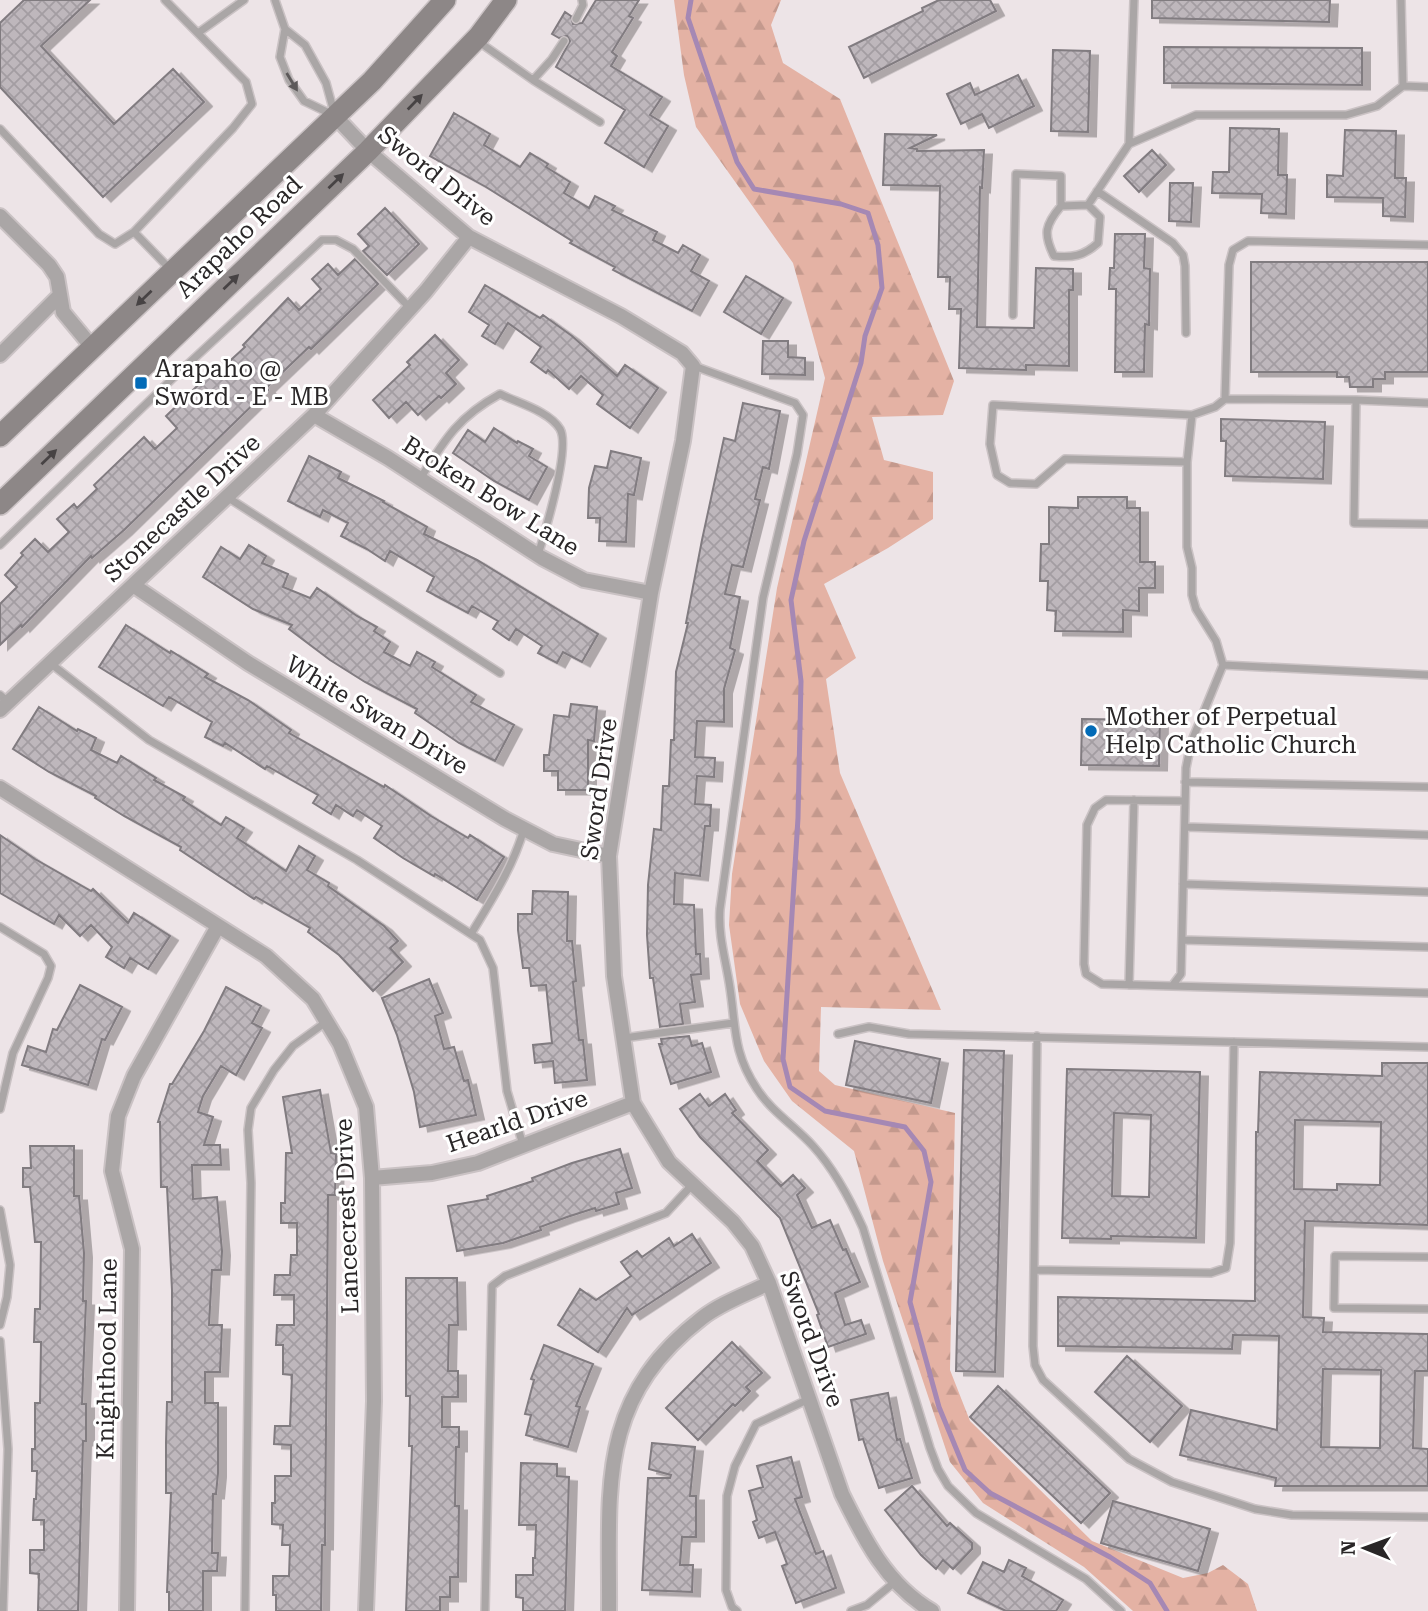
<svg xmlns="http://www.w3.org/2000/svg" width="1428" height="1611" font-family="'Roboto Serif',serif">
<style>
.forest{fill:url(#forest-firs)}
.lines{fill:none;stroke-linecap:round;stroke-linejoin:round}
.stream{stroke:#a588b4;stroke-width:5}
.building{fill:url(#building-cross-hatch);stroke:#817b80;stroke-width:2;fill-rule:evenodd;filter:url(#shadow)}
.lane-casing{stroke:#cac2c4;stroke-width:10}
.street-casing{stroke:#cac2c4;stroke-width:18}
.secondary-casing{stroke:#cac2c4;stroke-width:24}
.lane{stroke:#aaa6a6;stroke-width:7}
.street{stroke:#aaa6a6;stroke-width:14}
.secondary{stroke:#8d8787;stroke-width:21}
.oneway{fill:#5d595a}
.oneway2{fill:#474344}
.poi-dot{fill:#036bb7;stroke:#fff;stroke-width:2.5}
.labels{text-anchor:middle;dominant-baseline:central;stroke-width:6;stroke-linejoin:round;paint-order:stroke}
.street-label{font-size:24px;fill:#292627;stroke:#fff}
.poi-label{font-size:24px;fill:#292627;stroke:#fff;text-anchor:start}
</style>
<defs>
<pattern id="forest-firs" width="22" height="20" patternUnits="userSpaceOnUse" patternTransform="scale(1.75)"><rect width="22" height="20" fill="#e4b2a4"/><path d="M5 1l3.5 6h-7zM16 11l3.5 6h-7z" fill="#c4998d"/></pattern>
<pattern id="building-cross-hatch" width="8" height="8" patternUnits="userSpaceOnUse" patternTransform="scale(1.75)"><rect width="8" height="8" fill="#beb7bc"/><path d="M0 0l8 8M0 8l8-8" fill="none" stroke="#a39da2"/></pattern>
<filter id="shadow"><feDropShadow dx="8" dy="4.5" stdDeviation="0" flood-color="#0004"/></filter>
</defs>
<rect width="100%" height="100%" fill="#ede4e7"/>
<path class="forest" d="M674 0H781L771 25 783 63 840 99 954 381 943 415 872 417 884 460 933 472V519L888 548 824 584 856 658 826 679 840 773 941 1010 821 1007 819 1071 835 1085 955 1113 950 1370 970 1421 1092 1541 1183 1578 1208 1573 1223 1565 1248 1584 1257 1611H1133L1084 1567 983 1503 950 1462 883 1261 854 1151 792 1101 764 1061 740 1004 729 925 732 874 777 588 825 378 793 263 696 127 684 75Z"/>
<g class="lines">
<path class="stream" d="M691 0 688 18 737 162 754 189 841 204 868 213 878 245 882 288 865 336 861 363 804 541 791 600 801 681 798 818 783 1059 790 1087 825 1111 905 1127 924 1151 931 1182 910 1302 939 1407 965 1470 990 1493 1110 1557 1150 1583 1167 1611"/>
</g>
<path class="building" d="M24 0H90L41 46 114 124 173 69 204 102 103 197 0 87V23Z
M596 0H639L629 16 633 18 612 52 617 56 611 66 662 97 650 115 668 126 644 167 605 143 625 110 556 67 570 41 567 36 559 38 552 34 565 12 571 16 573 24 582 23Z
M939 0H990L996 11 864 78 849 47 923 11 922 8Z
M1152 0H1330L1329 22 1152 18Z
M1164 47 1362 48V85L1164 83Z
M1053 50 1090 51 1088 132 1051 131Z
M1018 75 1034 106 989 128 982 114 961 124 947 94 970 83 975 95Z
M454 113 490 134 484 145 520 167 530 153 548 164 546 167 570 182 564 193 589 208 595 196 615 206 612 210 657 232 653 240 678 253 683 245 700 255 691 271 709 281 692 311 613 270 615 267 570 243 572 241 486 187 430 156Z
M1230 128 1279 129 1278 175H1287L1286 214 1261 213 1262 194 1212 193 1213 172H1229Z
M1345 130 1396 131 1395 178H1406L1405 217 1383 216V198L1327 197V175L1343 176Z
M885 134 937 135 910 148 917 149V151L984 150 982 188 980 187 977 327 1034 328 1036 268 1073 269V290H1069V366L1026 365V370L959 368 961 309H949L950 277H938L940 186 883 185Z
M1152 150 1166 165 1139 192 1124 176Z
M1170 183H1193L1191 222 1169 221Z
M385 208 419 244 387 275 363 251 369 246 358 234Z
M1115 234H1145L1144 268 1150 269 1149 325 1145 324 1144 372H1115L1116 289H1109L1110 268H1114Z
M355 259 378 284 311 349 309 347 266 388 268 390 124 530 92 558 91 556 22 627 21 625 0 645V604L17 587 5 575 23 555 21 553 35 539 48 552 69 532 57 519 74 504 77 508 97 489 94 485 144 437 155 449 177 428 166 416 218 366 221 369 245 347 243 345 288 298 299 310 321 289 312 279 328 264 338 275Z
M1251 262H1428V372H1385V379H1373V387H1350L1349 377H1337V372H1251Z
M746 276 783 298 761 334 724 312Z
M485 285 540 318 543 315 572 336 617 376 625 365 658 388 630 428 597 404 603 395 581 376 569 389 548 370 546 373 531 362 541 347 508 323 495 344 482 336 489 325 469 312Z
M435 335 459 360 446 373 456 384 441 398 439 396 418 415 406 402 389 418 373 400 410 365 407 362Z
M763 341H788V357L805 358V375L762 374Z
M743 403 780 411 769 469 763 467 755 499 760 500 743 567 732 565 725 594 740 597 730 648 735 650 724 689V722L697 721 695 757 715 758 714 777 697 776 695 804 711 805 710 826H705L700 876 675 873 674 904 694 905 696 954H700L701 974 691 975 695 1002 680 1004 683 1024 660 1027 653 978H650L647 935 648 885 654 829 661 830 663 786H669L671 740H674L676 672 688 623H686L702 540 724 438 735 441Z
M1221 419 1325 422 1323 479 1225 476 1226 441H1221Z
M494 428 517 443 518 441 533 449 529 456 547 467 529 500 494 481 453 453 468 430 485 442Z
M611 451 641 458 634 495 628 494 626 542 599 541 600 518H588L589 488 595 466 607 468Z
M309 456 341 472 338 478 384 501 383 502 427 527 424 534 477 560 598 634 582 662 563 652 557 663 538 653 542 646 516 629 509 640 493 629 498 621 472 606 468 613 427 591 434 577 390 551 385 561 367 549 341 536 348 523 323 510 320 517 288 501Z
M1078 497H1127V508H1140V562H1155V588H1139V611L1123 610V632L1055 631 1056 611 1047 610 1048 581H1040L1041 544H1049V507L1078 508Z
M249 545 266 556 262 563 288 574 283 587 310 598 317 588 357 616 377 627 374 631 390 642 384 652 410 666 417 652 435 662 432 667 476 695 471 702 514 725 495 761 459 743 415 713 417 709 365 682 330 660 289 629 292 625 253 609 203 577 221 547 240 559Z
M126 625 170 653 171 651 208 674 205 677 248 700 291 730 289 733 384 787 385 785 431 816 468 838 470 835 504 857 477 900 435 874 434 876 403 858 374 838 382 826 357 810 353 816 336 805 331 814 313 803 318 795 267 766 265 769 225 743 223 746 205 737 212 722 169 697 163 706 99 667Z
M571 704 597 707 594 741 588 740V790H558V771H544V755H549L554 715 569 717Z
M39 707 77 731 78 729 96 738 91 750 117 763 121 756 156 778 154 780 185 797 183 800 221 825 226 817 244 828 237 838 286 871 299 846 315 856 307 870 329 883 328 886 384 926 398 941 390 948 403 962 373 991 339 955 308 932 310 928 256 897 254 899 180 850 181 847 124 816 95 798 96 796 49 772 13 749Z
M1082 719 1160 720 1159 766 1081 765Z
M0 835 35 859 91 891 93 889 128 923 134 913 170 936 148 969 130 958 124 968 106 957 112 947 91 925 80 936 59 915 54 924 0 893Z
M533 891 568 892 567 941H572L576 981 573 982 579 1040H583L587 1080 555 1083 553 1061 535 1063 533 1045 552 1043 546 985 531 986 529 968H523L518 930V914H532Z
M429 979 443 1013 435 1016 444 1049 454 1047 464 1081 468 1080 476 1115 420 1127 414 1092 397 1035 382 998Z
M80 985 122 1007 105 1040 102 1039 88 1085 22 1065 28 1046 46 1052 53 1029 57 1030Z
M226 987 261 1006 252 1023 262 1028 236 1075 221 1066 203 1096 198 1112 213 1117 204 1145H220L221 1165H192L193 1199 217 1197 222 1251 221 1270H212L209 1325H222L220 1372H205V1403H218V1473L216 1494H213L212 1553H218L217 1571H203V1611H169V1592H167L171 1493H166V1443L167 1402H172V1290L167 1187H161L160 1122H158L170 1084H172L204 1031Z
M689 1036 692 1046 702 1043 711 1072 671 1084 659 1044H662L661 1039Z
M855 1041 940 1059 931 1103 846 1085Z
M964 1050 1004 1051 995 1372 956 1371Z
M1382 1063H1428V1225L1305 1221 1303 1317 1324 1318 1323 1332 1428 1334V1371H1415L1413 1448 1428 1449V1486H1275L1276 1478 1180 1455 1191 1410 1277 1430 1279 1336 1233 1335 1232 1349 1058 1346V1297L1255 1301 1256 1132H1258L1260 1072 1382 1076ZM1295 1120 1381 1122 1380 1185 1337 1184V1190L1294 1189ZM1323 1369 1381 1370 1380 1448 1321 1447Z
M1067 1069 1200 1072 1196 1238 1111 1236V1239L1062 1238ZM1114 1113 1151 1115 1149 1197 1112 1196Z
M320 1090 331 1153 336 1154 335 1195H328L325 1545H322L321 1611H276V1595H273V1576H289L290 1545H282L283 1525 272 1524V1503H275V1476H291V1445L274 1444 275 1426H290L292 1375 283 1374V1345H276L277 1325H294V1295H274L275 1275H290L291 1255H297V1223H281V1203H285L286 1153H292L283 1097Z
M700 1094 709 1106 725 1094 736 1110 732 1113 768 1150 757 1161 781 1186 793 1175 805 1188 797 1195 812 1228 830 1220 843 1250 846 1249 860 1282 835 1293 845 1325 861 1320 866 1334 828 1347 817 1315 819 1314 780 1218 700 1137 680 1109Z
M30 1146H74V1196H79L84 1253 83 1301H86L82 1404H86V1441H83L78 1611H38L39 1574 30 1573V1550H44V1520H33L34 1499H36L37 1471H32V1449H35V1403H40L41 1342H34L35 1309H40L41 1242H35L30 1187H23V1168H31Z
M620 1149 632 1188 616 1193 619 1204 596 1211 595 1208 567 1217 540 1227 541 1230 503 1243 457 1251 448 1206 488 1199 487 1196 533 1181 532 1178 572 1163Z
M692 1234 711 1263 632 1315 627 1308 598 1352 558 1325 580 1289 596 1300 631 1276 621 1262 637 1251 642 1257 669 1238 674 1246Z
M406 1278H457L458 1325H449L448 1371H458V1397H442V1427H459V1447H456L455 1506H459L458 1577H450V1597H440V1611H406L412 1446H409L410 1396H406Z
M732 1342 762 1373 746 1387 750 1391 735 1406 733 1404 698 1440 666 1408Z
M544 1345 593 1364 576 1406 580 1407 568 1447 526 1435 531 1415 525 1414 534 1380 531 1379Z
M1127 1356 1182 1406 1150 1442 1095 1392Z
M998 1386 1110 1493 1081 1523 970 1417Z
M888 1393 897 1440 900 1439 912 1478 879 1488 863 1439 859 1440 851 1400Z
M652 1443 695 1447 690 1496H696V1537H682L680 1565H693L692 1592 642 1590 648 1478H670L671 1475 649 1469Z
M791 1457 802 1497 795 1499 816 1554 823 1551 836 1588 796 1603 782 1566 787 1564 775 1532 759 1538 753 1522 757 1520 749 1491 763 1487 757 1466Z
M521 1463 557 1464V1476L569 1477 565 1611H523V1598L516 1597V1575H533V1558H535L536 1525H519Z
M912 1486 947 1526 950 1523 972 1543V1549L953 1569 943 1560 936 1569 921 1555 885 1510Z
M1113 1501 1210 1529 1198 1571 1101 1543Z
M1009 1560 1026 1568 1022 1576 1063 1600 1056 1611H1006L968 1593 983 1562 1004 1572Z"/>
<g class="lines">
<defs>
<path id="lane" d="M275 0 285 29 280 57 289 80 304 101 331 114
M1401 0 1403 86
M576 19 583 5 582 0
M285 29 305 45 326 83 334 112
M198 33 244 0
M479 42 533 80 552 59 564 41
M533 80 600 122
M1403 86 1428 87
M0 129 99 234 115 244 134 232 233 128 252 104 246 82 165 0
M1129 144 1134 0
M1097 191 1173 243 1183 255 1185 266 1186 333
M1088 205 1100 217 1098 243C1084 256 1072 258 1054 256 1043 234 1045 225 1061 206L1088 205 1129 144 1196 115H1346L1377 106 1403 86
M134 232 170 269
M1013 315 1016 174 1061 176V206
M694 366 795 403 803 415 797 454 763 598 720 909C718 937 726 960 730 988 736 1028 733 1053 757 1089 771 1111 796 1127 813 1146 835 1170 850 1199 863 1228L930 1448 938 1469 948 1486 976 1513 1086 1579 1121 1611
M1225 399 1229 265 1233 250 1248 241 1428 245
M1356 400 1225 399 1215 407 1192 415 993 405 990 444 997 475 1010 483 1036 484 1065 459 1187 462V547L1192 568V595L1196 609 1216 641 1223 665 1428 675
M1428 403 1356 400 1354 523 1428 524
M1187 462 1192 415
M420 479C445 439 458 417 500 394 518 403 549 411 560 429 571 448 545 532 538 555
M227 497 500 673
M0 545 173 378 322 240H336L353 249 410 308
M50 663 149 740 357 860 480 940 493 968 507 1091 523 1145
M0 695 8 702
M1185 782 1428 787
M1185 801 1106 800 1095 808 1087 825 1084 964 1086 974 1102 984 1172 986 1181 974 1186 768 1191 743 1223 665
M1185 827 1428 835
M1183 884 1428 892
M0 927 44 954 51 966 48 978 13 1053 0 1109
M471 934C491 901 513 867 524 829
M1182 940 1428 947
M1129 985 1134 800
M1172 986 1428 993
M838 1034 869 1027 909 1034 1428 1047
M1037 1036 1033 1346 1035 1365 1043 1380 1129 1459 1172 1482 1255 1509 1292 1515 1428 1517
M624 1038 733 1023
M0 1210 10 1265 7 1297 0 1325
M1428 1257 1335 1256 1334 1308 1428 1309
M1034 1270 1211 1273 1226 1268 1230 1243 1234 1042
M0 1341 8 1449 3 1611
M245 1611 251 1183 248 1130 251 1108 274 1070 293 1046 326 1022
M485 1611 492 1286 505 1276 666 1213 692 1185
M737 1611 732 1607 726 1590 727 1496 735 1466 756 1424 809 1399
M851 1611 867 1605 896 1581"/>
<path id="street" d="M335 116 368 151 469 237 621 316 682 353 693 366 683 441 651 593 609 856 614 976 633 1103 669 1162 733 1222 752 1246 769 1283 842 1494C864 1539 887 1585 932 1611
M0 216 49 265 57 277 63 312 92 347
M0 355 60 295
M314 415 388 458 542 558 584 580 651 593
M133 585 248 663 505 819 553 844 609 856
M0 710 314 415 426 291 469 237
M0 788 266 956 313 999 340 1044 366 1107 372 1178 374 1401 366 1611
M372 1178 432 1173 478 1163 633 1103
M127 1611 132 1249 112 1171 118 1116 134 1076 218 926
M609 1611C610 1491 595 1400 702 1318 721 1303 747 1294 769 1283"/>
<path id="secondary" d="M0 436 372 81 445 0
M0 504 368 151 479 36 506 0"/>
</defs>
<use href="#lane" class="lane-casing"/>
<use href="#street" class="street-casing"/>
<use href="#secondary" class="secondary-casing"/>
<use href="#lane" class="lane"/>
<use href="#street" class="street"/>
<use href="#secondary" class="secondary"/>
</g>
<defs><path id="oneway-solid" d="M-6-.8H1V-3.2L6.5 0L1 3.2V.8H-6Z" transform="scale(1.75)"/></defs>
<use class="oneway" href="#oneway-solid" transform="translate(292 82) rotate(59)"/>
<g class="oneway2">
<use href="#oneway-solid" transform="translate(415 102) rotate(-46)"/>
<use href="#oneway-solid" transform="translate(336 181) rotate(-44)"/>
<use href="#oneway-solid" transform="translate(231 282) rotate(-44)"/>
<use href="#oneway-solid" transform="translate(144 298) rotate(136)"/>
<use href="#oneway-solid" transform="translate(49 457) rotate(-44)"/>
</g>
<g class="poi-dot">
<rect x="134" y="376" width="14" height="14" rx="3.5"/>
<circle cx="1091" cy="731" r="7"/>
</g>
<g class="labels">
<g class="street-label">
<text transform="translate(437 176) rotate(39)">Sword Drive</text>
<text transform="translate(239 237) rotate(-44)">Arapaho Road</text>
<text transform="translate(491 496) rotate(32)">Broken Bow Lane</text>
<text transform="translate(182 508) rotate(-43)">Stonecastle Drive</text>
<text transform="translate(377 715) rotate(31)">White Swan Drive</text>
<text transform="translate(599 789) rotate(-82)">Sword Drive</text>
<text transform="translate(517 1121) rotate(-19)">Hearld Drive</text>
<text transform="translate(347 1216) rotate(-92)">Lancecrest Drive</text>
<text transform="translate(812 1339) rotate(70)">Sword Drive</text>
<text transform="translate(107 1359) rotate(-89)">Knighthood Lane</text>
</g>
<g class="poi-label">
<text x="155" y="369">Arapaho @<tspan x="155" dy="28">Sword - E - MB</tspan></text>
<text x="1105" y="717">Mother of Perpetual<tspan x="1105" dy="28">Help Catholic Church</tspan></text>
</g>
</g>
<g transform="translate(1365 1548) rotate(271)" stroke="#ffffff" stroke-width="5" paint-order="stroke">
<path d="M0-5L12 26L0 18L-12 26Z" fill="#292627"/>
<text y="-10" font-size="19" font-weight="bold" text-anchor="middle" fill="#292627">N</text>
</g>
</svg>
